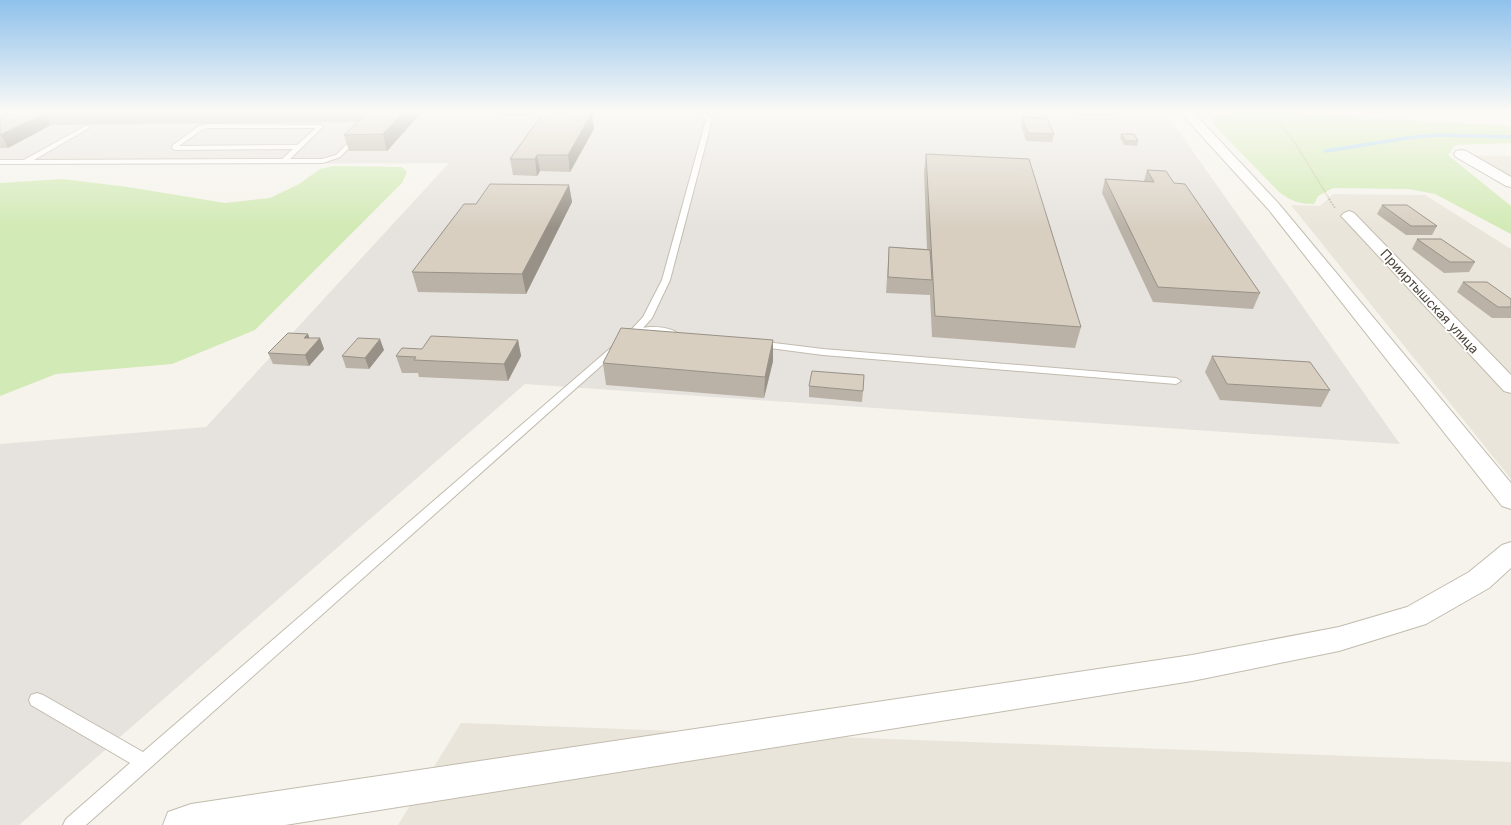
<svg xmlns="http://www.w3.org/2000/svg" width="1511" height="825" font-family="Inter,sans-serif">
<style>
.residential{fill:#eae5da}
.industrial{fill:#e6e2dd}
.green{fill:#d2eab5}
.parking{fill:#e5e3e0}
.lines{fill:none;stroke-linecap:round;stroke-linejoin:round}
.stream{stroke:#a9d4f2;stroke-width:3.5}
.lane-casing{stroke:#c2bbae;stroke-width:2}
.street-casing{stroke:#c2bbae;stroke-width:2}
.path-far1{stroke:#c4b79f;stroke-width:1.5;stroke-dasharray:1 1;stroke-linecap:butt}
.path{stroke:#c4b79f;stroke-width:2;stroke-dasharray:1.5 1.5;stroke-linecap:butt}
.lane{fill:#fff;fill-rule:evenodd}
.street{fill:#fff;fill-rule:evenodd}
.wall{fill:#bab2a6}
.shaded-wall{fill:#979187}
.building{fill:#d8cfc1;stroke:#979187}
.labels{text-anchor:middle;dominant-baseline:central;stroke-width:3.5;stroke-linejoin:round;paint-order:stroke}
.street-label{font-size:13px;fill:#4b4439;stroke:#fff}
</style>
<rect width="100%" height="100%" fill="#f6f3ec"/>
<path class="residential" d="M1456 155 1511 156V188Z
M1333 194 1425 195 1511 249V479L1291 205 1320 206Z
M461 723 1511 762V825H398Z"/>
<path class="industrial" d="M0 112H1158L1170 119 1400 444 525 384 19 825H0V444L206 427 449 163 0 165Z"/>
<path class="green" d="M1239 112H1273L1511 126V143L1455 145 1448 155 1511 206V234L1435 194 1409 189 1333 188 1318 196 1314 204C1299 204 1291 201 1279 192L1213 124 1214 117Z
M333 166 402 167 407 172 402 183 255 330 172 364 56 374 0 396V183L62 179 128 187 225 203 270 198 299 184 320 169Z"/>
<path class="parking" d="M108 125 65 150 27 151 73 126Z"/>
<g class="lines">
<path class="stream" d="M1326 151 1407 138 1436 135 1511 137"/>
<defs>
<path id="lane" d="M700 112H706L712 120 670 280 652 318 643 328C651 326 671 327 677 333 670 339 657 333 648 333 641 333 635 338 629 336L627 334 629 332 643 317 662 280 706 120Z
M1073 112H1119L1116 114H1076Z
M208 124 321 125 323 127 322 128 290 159H322L336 155 356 135 361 136 340 157 323 163 0 164V160H24L87 125 90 127 89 128 34 160 282 159 293 149 175 150 172 148 173 145 199 126ZM208 128H316L297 145 179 146 203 129Z
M758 341 823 349 1176 378 1181 381 1176 384 823 355 755 346 753 344 755 342Z
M617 344 622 347 620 349 86 825H63L66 819 130 763 31 705 29 700 31 695 37 693 43 695 143 752 614 345Z"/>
<path id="street" d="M1180 112H1193L1279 204 1511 483V509L1502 506 1269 210Z
M1461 150 1466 151 1511 177V187L1506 186 1456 157 1454 154 1456 151Z
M1349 211 1354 213 1511 375V393L1504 391 1344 219 1341 216 1344 213Z
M1511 542V568L1489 588 1426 624 1339 651 1192 681 285 825H163L168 812 191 804 1192 655 1339 627 1407 607 1469 572 1502 545Z"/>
</defs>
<use href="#lane" class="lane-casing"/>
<use href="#street" class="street-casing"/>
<path class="path-far1" d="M1271 112 1295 143 1330 200"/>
<path class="path" d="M1329 199 1335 208"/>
<use href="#lane" class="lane"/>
<use href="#street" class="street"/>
</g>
<path class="wall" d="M22 112H422L387 151H349L344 135 357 122 51 125 8 148H0V118L16 115Z
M502 112 532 113 529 116H503Z
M556 112 592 113 594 129 570 172 540 171 537 176 513 175 510 159Z
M1022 117 1054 134 1052 142 1026 141 1021 125Z
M1121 134 1138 141 1137 146 1124 145 1120 138Z
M926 154 1081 327 1075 348 932 337 930 295 886 293 888 262 889 247 927 249 924 171Z
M1147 170 1174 183 1260 293 1253 309 1153 302 1102 193 1105 179 1144 181Z
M569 185 572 202 526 294 418 292 412 272 476 204Z
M1382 205 1437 226 1432 235H1406L1377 214Z
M1417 239 1475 262 1469 272 1444 273 1412 249Z
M1463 282 1511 299V318H1492L1457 292Z
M308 334 309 338H320L324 349 309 366 273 364 268 353Z
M518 340 521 356 508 381 419 377 418 373H402L396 356 422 349Z
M773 340V361L764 398 606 385 603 363Z
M384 350 369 369 346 368 342 356Z
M1212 356 1330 390 1321 407 1220 400 1205 372Z
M809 386 863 391 862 402 809 397Z"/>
<path class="shaded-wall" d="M404 112H422L387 151 383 134Z
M529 112 532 113 529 116Z
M45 113 51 125 8 148 1 135Z
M592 113 594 129 570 172 568 155Z
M537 155 540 171 537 176 535 159Z
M569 185 572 202 526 294 522 274Z
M308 334 312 345 304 338Z
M320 338 324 349 309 366 305 355Z
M380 339 384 350 369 369 365 358Z
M518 340 521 356 508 381 504 364Z
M773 340V361L764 398 765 377Z"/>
<path class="building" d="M22 112H128L45 113 0 135V118L6 115H16Z
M368 112H404L383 134 344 135Z
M556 112H567V113H556Z
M543 113H592L568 155H537L535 159H510Z
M1022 117 1047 118 1054 134 1028 133Z
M1121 134H1134L1138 141H1126Z
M926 154 1029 159 1081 327 935 316Z
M1147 170 1166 171 1174 183 1185 184 1260 293 1158 287 1105 179 1154 182Z
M490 184 569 185 522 274 412 272 464 204H476Z
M1382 205H1407L1437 226H1411Z
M1417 239H1441L1475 262H1450Z
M889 247 930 250 932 280 888 277Z
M1463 282H1487L1511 299V307H1498Z
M621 328 773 340 765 377 603 363Z
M288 333 308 334 304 338H320L305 355 268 353Z
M431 336 518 340 504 364 414 360 416 357 396 356 402 348 422 349Z
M358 338 380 339 365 358 342 356Z
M1212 356 1310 362 1330 390 1227 384Z
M812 371 864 375 863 391 809 386Z"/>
<linearGradient id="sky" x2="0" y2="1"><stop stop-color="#8fc1ec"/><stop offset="0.49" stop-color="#fbfaf6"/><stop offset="1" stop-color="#fbfaf6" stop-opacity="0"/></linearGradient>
<rect width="1511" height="228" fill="url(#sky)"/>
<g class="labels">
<g class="street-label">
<text transform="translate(1430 301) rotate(47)">Прииртышская улица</text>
</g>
</g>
</svg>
